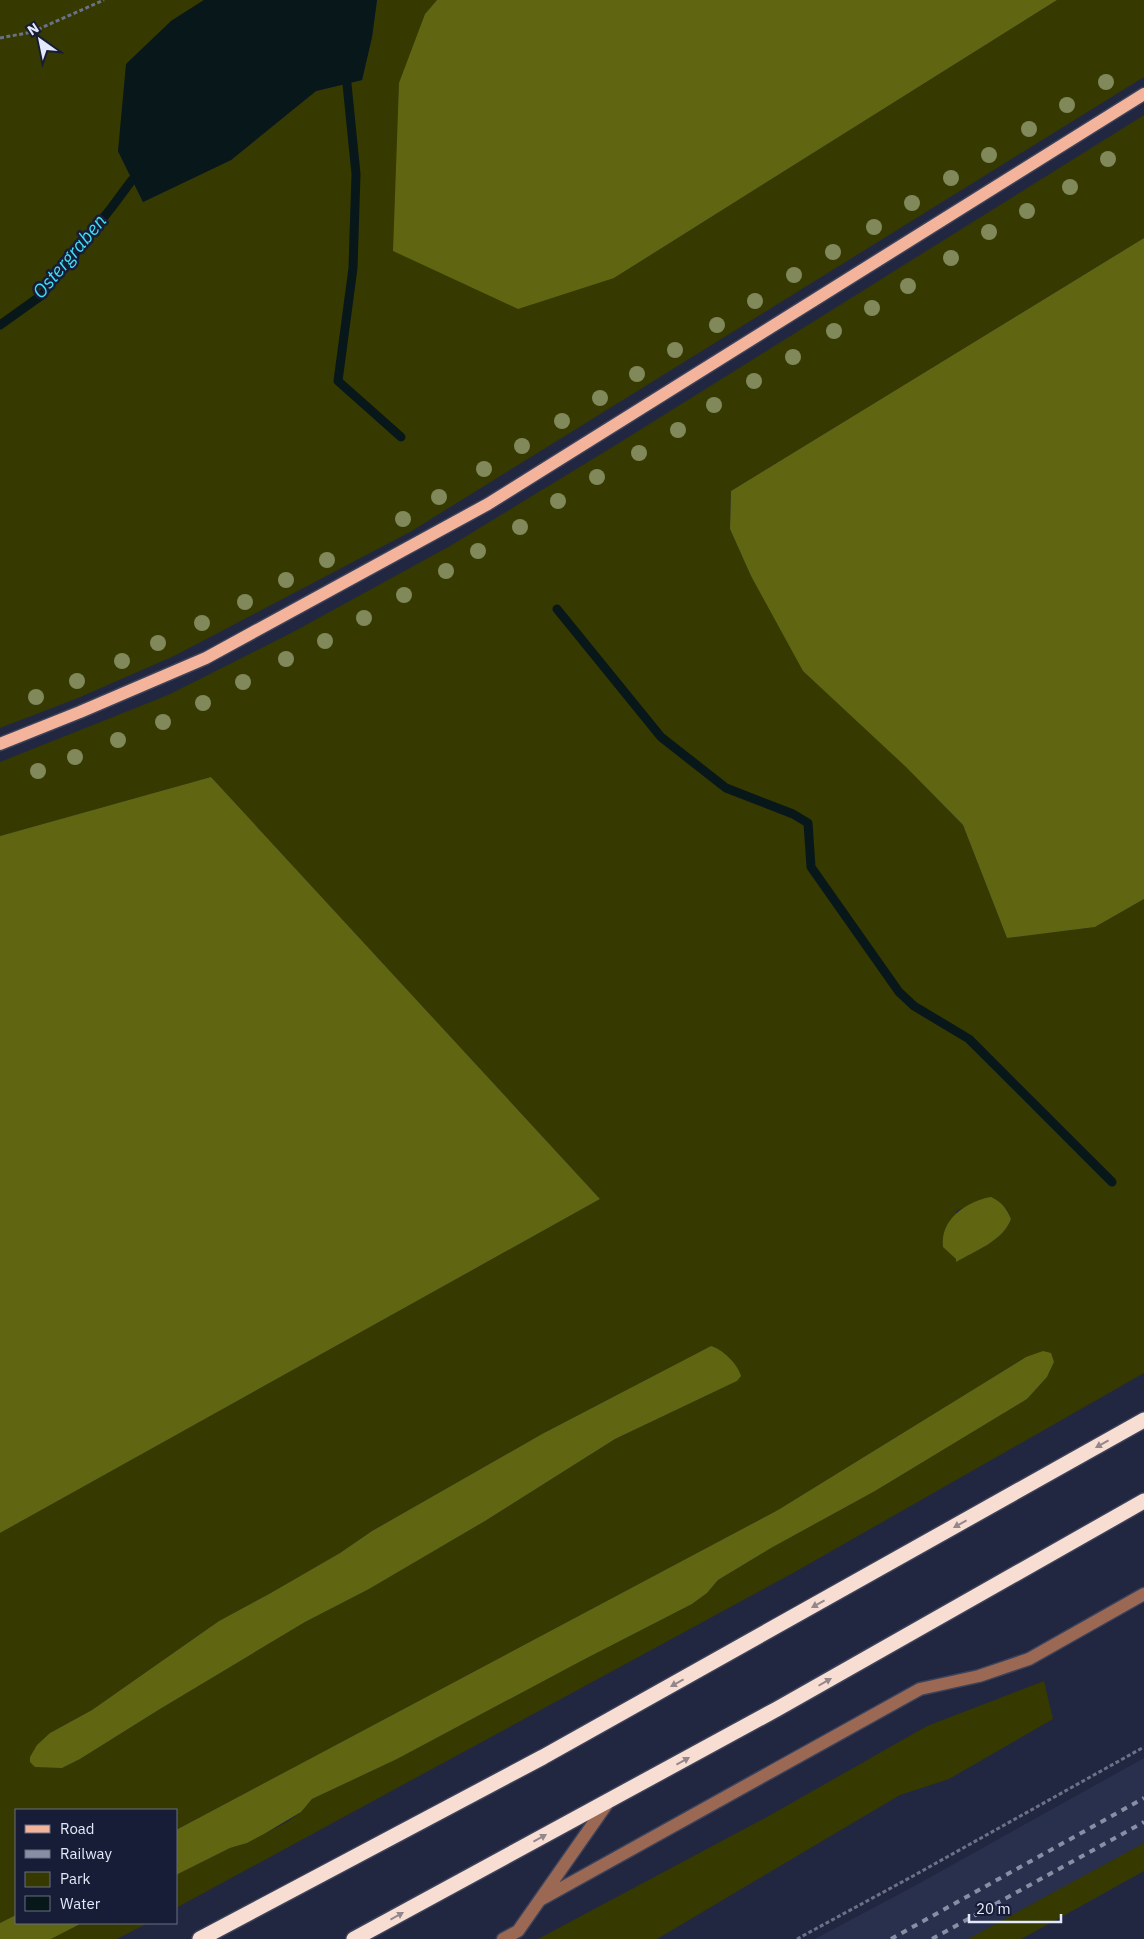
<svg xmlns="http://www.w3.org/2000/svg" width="1144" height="1939" font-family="'IBM Plex Sans',sans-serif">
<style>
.built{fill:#28304e}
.green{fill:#363900;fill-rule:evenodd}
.forest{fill:#606511}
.water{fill:#081719}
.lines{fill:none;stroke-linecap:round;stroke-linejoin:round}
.stream{stroke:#081719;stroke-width:9}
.minor-casing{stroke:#3c425a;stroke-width:15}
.major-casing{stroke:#3c425a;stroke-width:15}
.highway-casing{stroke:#3c425a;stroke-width:18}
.path{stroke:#6b7187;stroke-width:3;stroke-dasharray:4 2.5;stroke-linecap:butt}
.minor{stroke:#9b6854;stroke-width:12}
.major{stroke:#f4b49b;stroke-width:12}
.highway{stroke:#f8ddd3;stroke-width:15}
.rail{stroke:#888ea3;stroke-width:4;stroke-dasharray:6 6;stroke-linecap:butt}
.tree{fill:#81895a}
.oneway{fill:#93878c}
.labels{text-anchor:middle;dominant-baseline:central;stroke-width:5;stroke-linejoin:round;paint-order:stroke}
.water-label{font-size:19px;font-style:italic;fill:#3cdff6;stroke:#171d36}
</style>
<rect width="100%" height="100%" fill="#212740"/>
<path class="built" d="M1144 1758V1871L1034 1932 1021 1939H815L918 1884Z"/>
<path class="green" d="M0 0H204L171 21 118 151 143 202 231 160 316 91 362 80 372 37 377 0H437L425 14 614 278 1057 0H1144V77L410 532 174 656 78 698 0 728Z
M1144 115V238L731 491 730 529 751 576 906 767 963 825 1007 938 1095 927 1144 899V1373L793 1573 176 1908V1875L230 1848 247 1843 287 1822 301 1812 312 1799 397 1759 583 1660 692 1604 707 1593 718 1580 771 1548 875 1491 1027 1399 1047 1377 1054 1362 1026 1357 778 1510 176 1830V1810H16V1915L0 1923V1533L600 1199 211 777 0 836V762L168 695 293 632 450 546 619 443ZM984 1199 1007 1209 1011 1219C1003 1241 976 1250 956 1262V1211ZM711 1346 737 1381 615 1439 485 1521 369 1589 305 1622 160 1709 80 1759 62 1768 50 1733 92 1710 219 1621 269 1594 340 1553 372 1531 542 1434Z
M1044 1681 1053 1719 949 1779 900 1795 657 1939H538L767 1817 927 1726Z
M1144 1843V1871L1034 1932 1021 1939H968Z
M82 1923H148L117 1939H51Z"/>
<path class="forest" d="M437 0H1057L614 278 518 309 393 251 399 83 425 14Z
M1144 238V899L1095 927 1007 938 963 825 906 767 803 671 751 576 730 529 731 491Z
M211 777 600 1199 0 1533V836Z
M991 1197C1002 1202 1007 1209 1011 1219 1003 1241 975 1251 956 1262V1259L943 1247C940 1219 967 1201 991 1197Z
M711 1346C722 1349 738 1364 741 1376L737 1381 615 1439 485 1521 369 1589 305 1622 160 1709 80 1759 62 1768 35 1767 30 1762V1757L37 1745 50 1733 92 1710 219 1621 269 1594 340 1553 372 1531 542 1434Z
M1043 1351 1051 1353 1054 1362 1047 1377 1027 1399 875 1491 771 1548 718 1580 707 1593 692 1604 583 1660 397 1759 312 1799 301 1812 264 1834 247 1843 230 1848 176 1875V1830L778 1510 1026 1357Z
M16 1915V1923H82L51 1939H0V1923Z"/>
<path class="water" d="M204 0H377L372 37 362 80 316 91 231 160 143 202 118 151 126 64 171 21Z"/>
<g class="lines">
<path class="stream" d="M347 84 356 174 353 268 338 381 401 437
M0 325 42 295 112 207 132 180
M557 609 661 737 726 788 793 814 808 823 811 867 899 992 914 1006 969 1039 1112 1182"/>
<defs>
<path id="minor" d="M540 1900 920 1689 979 1676 1029 1659 1144 1594
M503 1939 518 1931 609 1801"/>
<path id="major" d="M0 744 80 712 206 658 488 504 1144 94"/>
<path id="highway" d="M200 1939 543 1757 1144 1420
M354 1939 777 1709 1144 1501"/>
</defs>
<use href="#minor" class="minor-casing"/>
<use href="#major" class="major-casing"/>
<use href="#highway" class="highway-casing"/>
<path class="path" d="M0 38 32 32 104 0
M797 1939 913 1876 1144 1747"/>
<use href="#minor" class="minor"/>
<use href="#major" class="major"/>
<use href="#highway" class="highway"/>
<path class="rail" d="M891 1939 1144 1798
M932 1939 1144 1822"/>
</g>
<g class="tree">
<circle cx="1106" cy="82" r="8"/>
<circle cx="1067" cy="105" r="8"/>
<circle cx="1029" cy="129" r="8"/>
<circle cx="989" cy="155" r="8"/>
<circle cx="1108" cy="159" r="8"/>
<circle cx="951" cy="178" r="8"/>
<circle cx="1070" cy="187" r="8"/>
<circle cx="912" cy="203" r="8"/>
<circle cx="1027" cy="211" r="8"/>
<circle cx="874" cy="227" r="8"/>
<circle cx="989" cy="232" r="8"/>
<circle cx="833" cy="252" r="8"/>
<circle cx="951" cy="258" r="8"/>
<circle cx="794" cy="275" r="8"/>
<circle cx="908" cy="286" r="8"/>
<circle cx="755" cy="301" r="8"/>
<circle cx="872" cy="308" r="8"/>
<circle cx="717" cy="325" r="8"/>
<circle cx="834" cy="331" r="8"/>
<circle cx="675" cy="350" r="8"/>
<circle cx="793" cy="357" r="8"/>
<circle cx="637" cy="374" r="8"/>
<circle cx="754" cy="381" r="8"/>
<circle cx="600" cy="398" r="8"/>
<circle cx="714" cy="405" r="8"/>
<circle cx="562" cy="421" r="8"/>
<circle cx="678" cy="430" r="8"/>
<circle cx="522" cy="446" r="8"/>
<circle cx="639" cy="453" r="8"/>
<circle cx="484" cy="469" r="8"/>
<circle cx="597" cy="477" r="8"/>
<circle cx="439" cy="497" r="8"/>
<circle cx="558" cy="501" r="8"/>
<circle cx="403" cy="519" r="8"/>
<circle cx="520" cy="527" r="8"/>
<circle cx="478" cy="551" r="8"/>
<circle cx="327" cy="560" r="8"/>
<circle cx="446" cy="571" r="8"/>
<circle cx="286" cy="580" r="8"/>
<circle cx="404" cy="595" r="8"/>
<circle cx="245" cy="602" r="8"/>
<circle cx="364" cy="618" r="8"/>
<circle cx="202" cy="623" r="8"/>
<circle cx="325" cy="641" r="8"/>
<circle cx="158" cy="643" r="8"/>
<circle cx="286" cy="659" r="8"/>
<circle cx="122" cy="661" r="8"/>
<circle cx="77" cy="681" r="8"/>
<circle cx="243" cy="682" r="8"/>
<circle cx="36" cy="697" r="8"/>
<circle cx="203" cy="703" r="8"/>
<circle cx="163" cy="722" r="8"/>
<circle cx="118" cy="740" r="8"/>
<circle cx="75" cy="757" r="8"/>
<circle cx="38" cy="771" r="8"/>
</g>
<defs><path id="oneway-solid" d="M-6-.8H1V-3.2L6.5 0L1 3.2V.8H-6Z" transform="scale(1.25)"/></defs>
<g class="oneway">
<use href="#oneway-solid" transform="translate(1102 1444) rotate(151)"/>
<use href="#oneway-solid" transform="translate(960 1524) rotate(151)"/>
<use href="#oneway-solid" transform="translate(818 1604) rotate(151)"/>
<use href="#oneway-solid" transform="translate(825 1682) rotate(-30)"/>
<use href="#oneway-solid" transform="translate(677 1683) rotate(151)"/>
<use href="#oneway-solid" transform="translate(683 1761) rotate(-29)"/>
<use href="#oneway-solid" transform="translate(540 1838) rotate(-29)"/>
<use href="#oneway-solid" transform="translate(397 1916) rotate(-29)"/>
</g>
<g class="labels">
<g class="water-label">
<text transform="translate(69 256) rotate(-50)">Ostergraben</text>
</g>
</g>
<rect x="15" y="1809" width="162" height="115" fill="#171d36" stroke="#696f84"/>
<rect x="25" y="1825" width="25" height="8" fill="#f4b49b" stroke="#696f84"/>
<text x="60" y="1834" font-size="15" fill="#e4e9fa">Road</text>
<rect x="25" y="1850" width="25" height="8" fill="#888ea3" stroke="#696f84"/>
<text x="60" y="1859" font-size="15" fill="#e4e9fa">Railway</text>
<rect x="25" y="1872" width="25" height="15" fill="#363900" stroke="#696f84"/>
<text x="60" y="1884" font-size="15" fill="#e4e9fa">Park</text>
<rect x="25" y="1896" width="25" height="15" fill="#081719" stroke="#696f84"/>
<text x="60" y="1909" font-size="15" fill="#e4e9fa">Water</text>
<g transform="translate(40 40) rotate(327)" stroke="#171d36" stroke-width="4" paint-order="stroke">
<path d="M0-4L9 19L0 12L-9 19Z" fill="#e4e9fa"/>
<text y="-8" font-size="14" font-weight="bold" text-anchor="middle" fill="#e4e9fa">N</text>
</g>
<path d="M969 1914v8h92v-8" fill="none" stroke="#e4e9fa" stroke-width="2.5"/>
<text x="976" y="1914" font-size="15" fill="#e4e9fa" stroke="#171d36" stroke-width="4" paint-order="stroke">20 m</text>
</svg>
